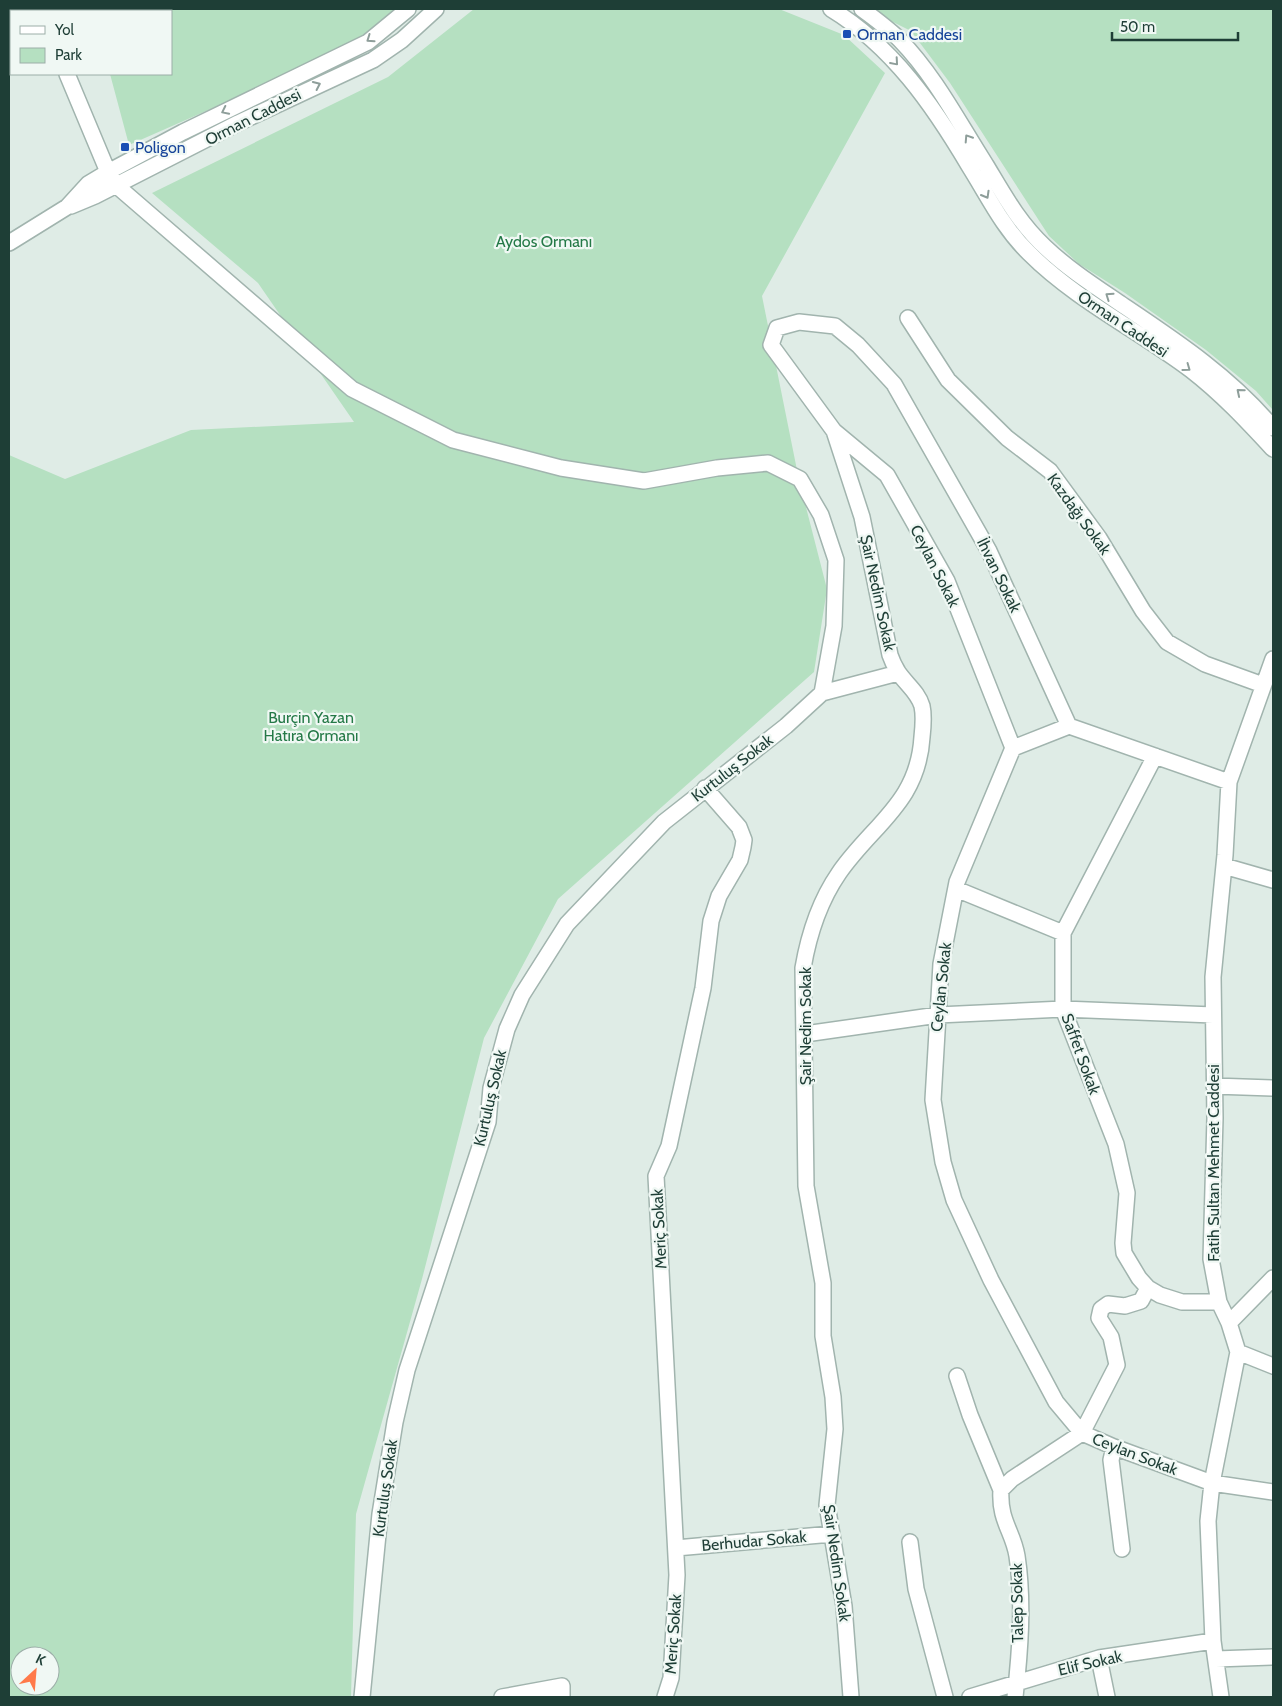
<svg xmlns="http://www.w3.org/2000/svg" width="1282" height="1706" font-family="Cabin,sans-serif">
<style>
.green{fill:#b5e0c1;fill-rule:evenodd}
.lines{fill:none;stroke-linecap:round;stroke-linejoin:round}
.minor-casing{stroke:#a1b4ae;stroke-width:18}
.minor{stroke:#fff;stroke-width:15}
.oneway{stroke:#8e9e9a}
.transit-dot{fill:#1a4fb4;stroke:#f0f8f4;stroke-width:2}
.labels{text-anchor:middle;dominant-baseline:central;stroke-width:4.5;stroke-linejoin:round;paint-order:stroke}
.transit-label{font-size:16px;fill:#164399;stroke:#f0f8f4;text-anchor:start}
.street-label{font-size:16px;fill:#1e3e36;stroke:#f0f8f4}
.park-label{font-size:16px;fill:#247947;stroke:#f0f8f4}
</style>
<rect width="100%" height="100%" fill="#dfece6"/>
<path class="green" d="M92 9H413L387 31 129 145 110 74H171V11H93Z
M474 9H779L844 35 885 73 762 296 799 480 827 589 814 672 558 899 484 1038 422 1279 356 1514 351 1697H9V455L65 479 191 430 354 422 258 283 152 193 388 77ZM20 1656H50V1686H20Z
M867 9H1273V410L1256 391 1206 350 1125 293 1079 264 1049 236 950 83 911 31Z"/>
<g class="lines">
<defs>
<path id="minor" d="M51 9V11
M831 9C892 46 933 105 969 166 988 196 1003 228 1029 253 1076 300 1138 330 1191 370 1222 394 1247 421 1273 449
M862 9C875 19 889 29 900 40 935 76 959 123 986 165 1004 195 1019 223 1045 247 1067 268 1093 285 1118 302 1173 339 1230 376 1273 428
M67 74 108 172 117 186 352 389 453 440 561 468 644 481 717 468 768 463 800 479 821 515 836 560 834 626 822 693
M71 206 95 196 238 123 373 60 402 40 436 9
M9 243 67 207 88 184 108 172 183 132 368 42 408 9
M908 318 948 380 1007 438 1050 471 1099 538 1143 611 1167 642 1205 664 1263 685
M834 431 887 475 947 581 1013 748 957 882 941 964 933 1100 943 1162 954 1200 991 1280 1056 1402 1082 1433 1114 1447 1212 1483 1273 1492
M1013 748 1069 726
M1155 756 1063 933V1009L1116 1144 1127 1193 1123 1243 1124 1253 1139 1278 1148 1288 1160 1295 1182 1302H1219
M1224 866 1273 880
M956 889 1063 933
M805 1034 938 1015 1063 1009 1213 1015
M1214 1086 1273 1088
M1229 1323 1273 1278
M1238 1352 1273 1366
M957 1376 970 1415 1001 1490
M1114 1447 1111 1460 1122 1549
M910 1542 916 1589 945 1697
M676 1548 832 1534
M1099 1658 1107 1697
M1216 1659 1273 1657
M362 1697 380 1514 395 1422 407 1370 488 1122 491 1088 507 1029 522 995 567 924 664 822 786 726 822 693 898 673
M502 1697 562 1686V1697
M665 1697 671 1678 677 1575 656 1176 669 1146 703 988 711 921 719 896 740 860 743 847 744 840 739 827 705 788
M851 1697 844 1606 827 1505 835 1429 833 1397 823 1336V1283L806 1186 803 968C809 933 819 902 839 873 873 824 918 803 922 737 923 728 924 715 922 706 918 692 906 684 898 672 895 667 892 661 890 655L862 517 834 431 771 345 777 328 799 322 835 326 858 345 894 384 989 551 1069 726 1229 782
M970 1697 1099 1658 1213 1641
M1015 1697C1020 1652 1024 1602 1017 1556 1013 1531 999 1521 1001 1490L1012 1479 1082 1433 1117 1365 1111 1337 1099 1318 1101 1309 1108 1304 1125 1306 1141 1301 1148 1288
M1221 1697 1213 1641 1208 1521 1212 1483 1238 1352 1229 1323 1219 1302 1211 1259 1215 1118 1213 977 1225 855 1229 782 1273 659"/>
</defs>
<use href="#minor" class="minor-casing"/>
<use href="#minor" class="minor"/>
</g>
<defs><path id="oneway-chevron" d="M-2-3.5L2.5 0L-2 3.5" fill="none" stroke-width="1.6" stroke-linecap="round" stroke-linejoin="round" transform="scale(1.25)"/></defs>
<g class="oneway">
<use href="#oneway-chevron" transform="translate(370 39) rotate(145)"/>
<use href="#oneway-chevron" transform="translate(895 62) rotate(49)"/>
<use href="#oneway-chevron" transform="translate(317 85) rotate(-25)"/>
<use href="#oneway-chevron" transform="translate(225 111) rotate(154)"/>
<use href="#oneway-chevron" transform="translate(968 138) rotate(-123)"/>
<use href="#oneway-chevron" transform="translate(986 195) rotate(60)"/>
<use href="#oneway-chevron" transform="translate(1109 296) rotate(-145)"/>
<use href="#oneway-chevron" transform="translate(1187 368) rotate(36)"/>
<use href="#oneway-chevron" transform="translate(1240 392) rotate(-140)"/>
</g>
<g class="transit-dot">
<rect x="842" y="29" width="10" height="10" rx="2.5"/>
<rect x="120" y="142" width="10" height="10" rx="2.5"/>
</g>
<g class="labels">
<g class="transit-label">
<text x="857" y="34">Orman Caddesi</text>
<text x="135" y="147">Poligon</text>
</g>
<g class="street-label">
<text transform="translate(253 117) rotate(-27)">Orman Caddesi</text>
<text transform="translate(1123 324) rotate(34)">Orman Caddesi</text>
<text transform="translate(1079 514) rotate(54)">Kazdağı Sokak</text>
<text transform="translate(935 566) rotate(63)">Ceylan Sokak</text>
<text transform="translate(999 575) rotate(64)">İhvan Sokak</text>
<text transform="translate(878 593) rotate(78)">Şair Nedim Sokak</text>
<text transform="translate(732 768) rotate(-38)">Kurtuluş Sokak</text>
<text transform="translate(941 987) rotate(-84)">Ceylan Sokak</text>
<text transform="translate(805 1026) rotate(-90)">Şair Nedim Sokak</text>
<text transform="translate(1081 1054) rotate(70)">Saffet Sokak</text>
<text transform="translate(490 1098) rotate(-77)">Kurtuluş Sokak</text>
<text transform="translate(1213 1163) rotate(-90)">Fatih Sultan Mehmet Caddesi</text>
<text transform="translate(659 1229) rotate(-93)">Meriç Sokak</text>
<text transform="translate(1135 1454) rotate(21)">Ceylan Sokak</text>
<text transform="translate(385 1488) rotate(-82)">Kurtuluş Sokak</text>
<text transform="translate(754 1541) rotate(-5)">Berhudar Sokak</text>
<text transform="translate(837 1563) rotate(82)">Şair Nedim Sokak</text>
<text transform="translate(1017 1603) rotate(-91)">Talep Sokak</text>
<text transform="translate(673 1634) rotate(-86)">Meriç Sokak</text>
<text transform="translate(1090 1663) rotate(-13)">Elif Sokak</text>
</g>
<g class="park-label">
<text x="544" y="241">Aydos Ormanı</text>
<text x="311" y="717">Burçin Yazan<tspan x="311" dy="18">Hatıra Ormanı</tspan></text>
</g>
</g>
<rect width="1282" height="1706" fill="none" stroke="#1e3e36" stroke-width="20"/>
<rect x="10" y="10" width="162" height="65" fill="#f0f8f4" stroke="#9caea8"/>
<rect x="20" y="26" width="25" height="8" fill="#ffffff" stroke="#9caea8"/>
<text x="55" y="35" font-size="15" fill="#1e3e36">Yol</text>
<rect x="20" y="48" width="25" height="15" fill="#b5e0c1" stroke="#9caea8"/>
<text x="55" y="60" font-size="15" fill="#1e3e36">Park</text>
<g transform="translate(35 1671) rotate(26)"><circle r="24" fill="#f0f8f4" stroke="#9caea8"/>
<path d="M0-4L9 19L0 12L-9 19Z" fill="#ff7a4a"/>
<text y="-8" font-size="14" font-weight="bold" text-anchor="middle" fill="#1e3e36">K</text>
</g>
<path d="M1112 32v8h126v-8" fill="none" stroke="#1e3e36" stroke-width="2.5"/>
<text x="1120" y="32" font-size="15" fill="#1e3e36" stroke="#f0f8f4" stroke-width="4" paint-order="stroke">50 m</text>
</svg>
